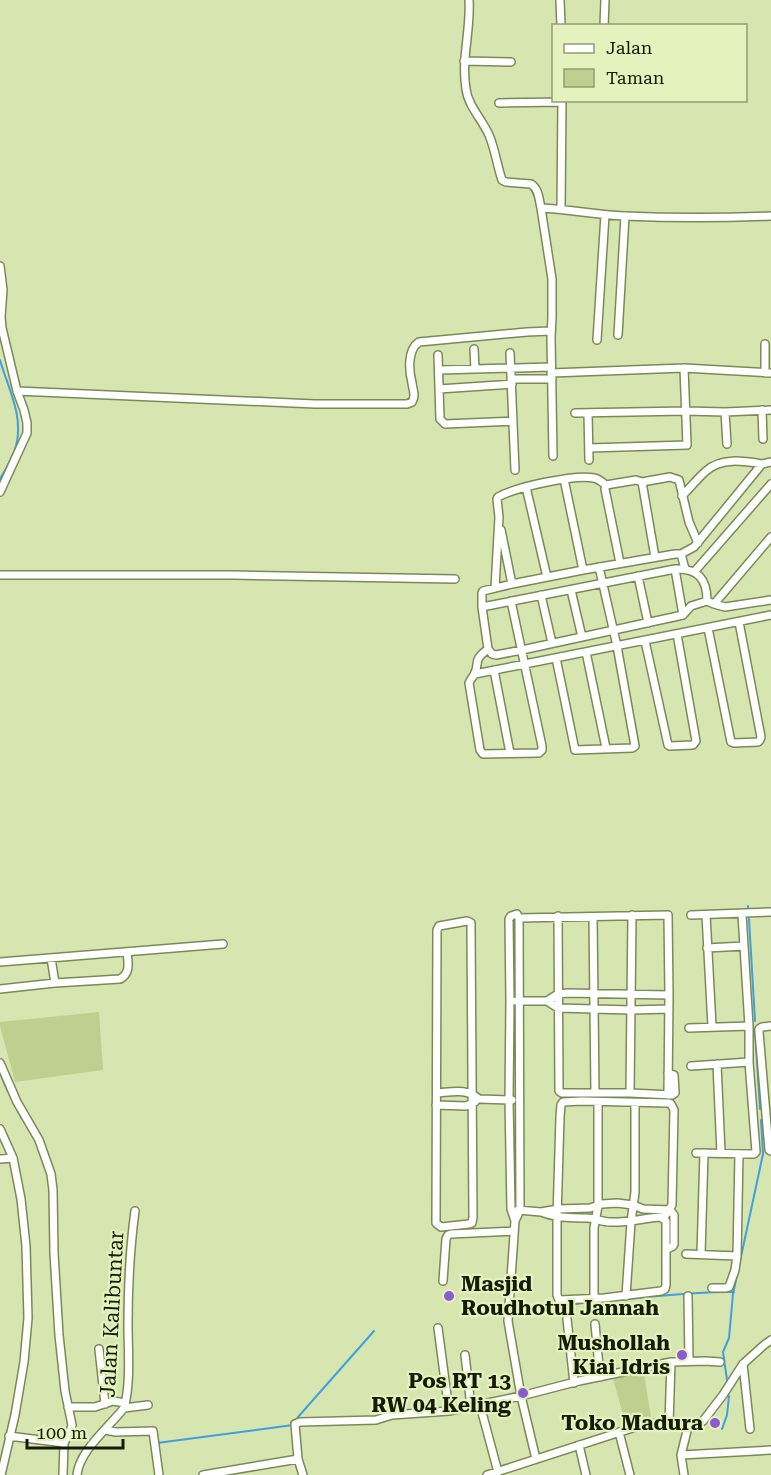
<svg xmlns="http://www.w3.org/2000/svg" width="771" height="1475" font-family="'Roboto Serif',serif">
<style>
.green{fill:#becf8f}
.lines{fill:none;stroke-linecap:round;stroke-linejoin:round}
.stream{stroke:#3ea0de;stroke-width:2}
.minor-casing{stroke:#7c8957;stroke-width:10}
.minor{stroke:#fff;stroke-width:7}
.poi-dot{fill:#8d5ad2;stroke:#e4f3bd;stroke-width:2}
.labels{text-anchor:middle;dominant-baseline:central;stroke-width:4.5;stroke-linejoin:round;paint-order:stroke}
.poi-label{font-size:21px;font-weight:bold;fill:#161b07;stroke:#e4f3bd;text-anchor:end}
.street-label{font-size:21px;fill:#161b07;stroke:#e4f3bd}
</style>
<rect width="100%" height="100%" fill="#d7e6b0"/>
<path class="green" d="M99 1012 103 1070 15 1082 0 1026V1022Z
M643 1368 652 1423 627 1429 612 1375Z"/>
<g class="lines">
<path class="stream" d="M0 360C8 388 24 416 16 446 13 457 6 469 0 479
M748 906V909
M749 919 755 1021
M755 1031 760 1109
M0 1072 4 1083 22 1119
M615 1300C654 1297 694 1291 734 1292
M529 1312 588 1302
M727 1380 723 1352 729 1338 733 1294 763 1154 761 1120
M296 1422 298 1417 374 1331
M722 1429 727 1415 729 1396
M157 1443 293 1425"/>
<defs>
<path id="minor" d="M469 0C471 30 461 58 466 89 468 106 482 119 489 135 495 149 497 165 502 180L506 182 531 184C539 189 539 200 541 208
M560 0 561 26
M604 26 605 0
M464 61 511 62
M499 103 562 102
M561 209 562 100
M0 266 3 290 1 317 2 328 17 391 24 410 27 423V433L0 492
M618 335 625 216
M597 340 605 215
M474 349 475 369
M510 353 515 470
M438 355 440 419 445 424 513 421
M439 370 551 367
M551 373 684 368 771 373
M765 373V344
M511 379H552
M439 389 512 384
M17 391 315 404H407L412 402C416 395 413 391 412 383 409 371 407 350 419 342L527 332 551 331
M762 410 763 439
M725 412 727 444
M575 413 686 411 725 412 771 410
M588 413 589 460
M589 448 687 445 684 368
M553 456 551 337 552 317V279L541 208C569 209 596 215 624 216 672 218 722 218 771 216
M564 479 583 570
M642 482 655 557
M526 487 547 577
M682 496C690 488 697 479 706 471 721 457 744 461 762 464
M501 530 512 584
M681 554 694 547 762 464 771 462
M620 563 605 489 606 485 636 480 642 482 670 477 679 480 689 522 698 543
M675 569 683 615
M685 569 681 554H675L583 570 512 584 483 591 482 593V607L488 649 492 654 496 655 522 650 683 615 691 606 707 601 714 604 771 537
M695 571 771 484
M0 575H233L455 579
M638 576 648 623
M495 588 499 517 497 499 498 497C516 487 575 474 594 478 599 479 602 482 606 485
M571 590 582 637
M541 595 552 643
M714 604 725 607 771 600
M482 607 675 569C698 568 707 579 707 601
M708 628 731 742 734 743 758 742 760 740 761 737 739 622
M645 641 668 745 670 746 693 745 696 741 677 634
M488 649C471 662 481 662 474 675 472 678 470 680 469 683L480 750 483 754 539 753 542 750V746L511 601
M586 652 606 748
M556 658 575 750 632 748 635 746 617 646 599 567
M494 670 510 753
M475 674 771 615
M691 915 771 912
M706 915 712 1026
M558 916 559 1091 562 1093H630L672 1095 675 1093 674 1075 668 1073
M593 917 595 1093
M519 918 520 1210 515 1221 508 1321 521 1396 536 1459
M467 921 471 923V928L473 1217 472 1223 469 1224 441 1227 436 1223 437 930 439 926Z
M707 948 744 946
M51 958 55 983
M0 962 223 944
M0 989 55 983 120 979C131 973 128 962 127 952
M516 1001H547L558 994 568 993 669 995
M547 1001 558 1008 631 1010 669 1009
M771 1026 762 1027 759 1029V1032L769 1150 771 1151
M689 1028 749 1026
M0 1063 17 1102 39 1140 51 1174 53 1190 54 1253 59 1335 65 1391 72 1425 70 1432 64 1443 63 1475
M717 1064 721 1153
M691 1066 749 1062
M437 1093C452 1092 467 1088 479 1099L512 1100
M630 1093 632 915
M436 1105 466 1106 475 1102
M0 1129 13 1158 21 1199 26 1246 28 1318 24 1362 15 1415 1 1475
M696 1153 754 1154 756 1152 749 1062V1026L742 914
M0 1159 13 1158
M518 1210 541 1212 558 1209 590 1208 602 1204 617 1203 633 1205 643 1209 670 1210 674 1215V1244L673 1246 667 1249
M541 1212C560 1219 568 1217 587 1218 595 1218 602 1222 610 1222 627 1223 644 1218 661 1217L666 1221V1285L665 1289 661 1291 604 1298 559 1300 557 1295V1218L560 1117 561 1105 563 1102 582 1101 669 1103 671 1104 674 1110 672 1205 663 1219
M515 1221 511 1209 509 1100 510 1001 509 919 511 916 517 914 519 918 668 915 669 995 668 1095
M686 1254 737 1256
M701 1254 704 1153
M443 1281 446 1239 448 1235 451 1234 514 1231
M712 1288H725L729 1287 735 1270 737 1256 739 1154
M626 1296 631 1222 635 1192V1103
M688 1296 689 1361
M594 1298V1228L598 1206V1102
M567 1319 574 1383
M595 1324 600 1377
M438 1328 449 1411
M99 1349 105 1404
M465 1355 471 1407
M743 1364 750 1429
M480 1405 498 1472
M68 1407H95L113 1401 125 1403
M124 1408 148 1405
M669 1424 671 1362
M105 1430 116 1432 153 1431 159 1475
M619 1432 630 1475
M9 1436 64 1443
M579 1445 586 1475
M681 1455 771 1450
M77 1475C79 1451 109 1427 124 1408 131 1384 128 1350 128 1324 128 1287 130 1248 135 1211
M203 1475 298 1459
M303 1475 298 1459 295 1424 300 1422 376 1420 392 1415 449 1411 521 1396 579 1381 671 1362 705 1361 720 1362
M487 1475 648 1423 688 1427 703 1421 723 1395 743 1364 764 1345 771 1340
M684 1475 681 1455 688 1427"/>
</defs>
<use href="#minor" class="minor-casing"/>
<use href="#minor" class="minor"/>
</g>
<g class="poi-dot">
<circle cx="449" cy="1296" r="6"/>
<circle cx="682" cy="1355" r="6"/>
<circle cx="523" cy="1393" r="6"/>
<circle cx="715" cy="1423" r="6"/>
</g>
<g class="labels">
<g class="poi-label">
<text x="461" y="1284" text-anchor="start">Masjid<tspan x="461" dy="24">Roudhotul Jannah</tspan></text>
<text x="670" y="1343">Mushollah<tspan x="670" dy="24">Kiai Idris</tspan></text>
<text x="511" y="1381">Pos RT 13<tspan x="511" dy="24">RW 04 Keling</tspan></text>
<text x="703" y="1423">Toko Madura</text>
</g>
<g class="street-label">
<text transform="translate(112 1314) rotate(-87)">Jalan Kalibuntar</text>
</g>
</g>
<rect x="552" y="24" width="195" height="78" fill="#e4f3bd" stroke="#929d74" stroke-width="1.5"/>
<rect x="564" y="44" width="30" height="9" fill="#ffffff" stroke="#929d74" stroke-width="1.5"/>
<text x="606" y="54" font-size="18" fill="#161b07">Jalan</text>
<rect x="564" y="69" width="30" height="18" fill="#becf8f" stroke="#929d74" stroke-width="1.5"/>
<text x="606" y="84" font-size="18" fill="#161b07">Taman</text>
<path d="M27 1439v9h96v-9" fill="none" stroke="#161b07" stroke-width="3"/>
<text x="36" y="1439" font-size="18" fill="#161b07" stroke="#e4f3bd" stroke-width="4.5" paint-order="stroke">100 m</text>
</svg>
